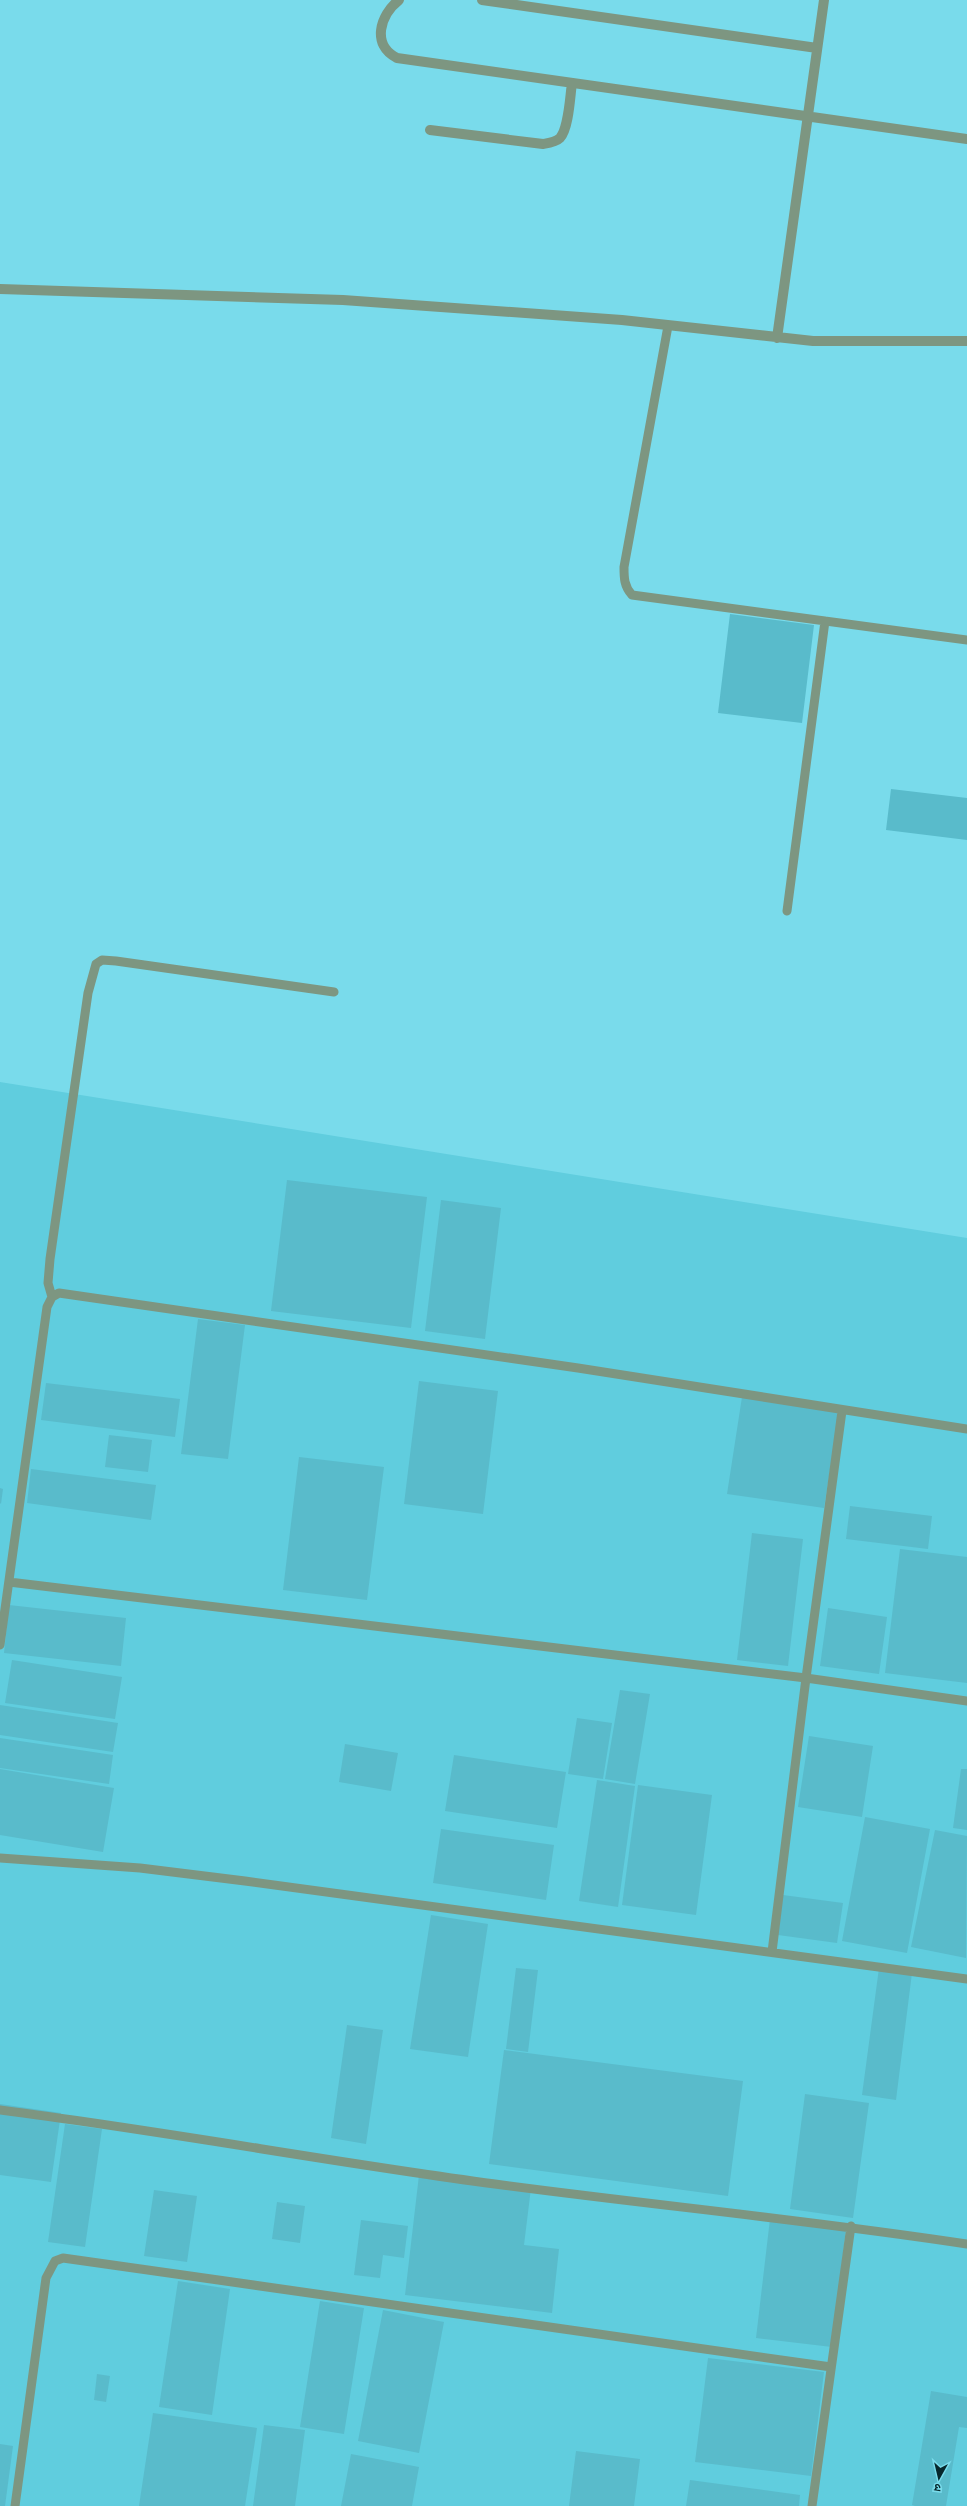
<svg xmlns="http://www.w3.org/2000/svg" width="967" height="2506" font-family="'Roboto Condensed','Noto Sans Devanagari',sans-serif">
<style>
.built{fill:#60cdde}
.building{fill:#59bbcb}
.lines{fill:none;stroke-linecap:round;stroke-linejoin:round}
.service{stroke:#7d9681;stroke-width:9}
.minor{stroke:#7d9681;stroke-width:10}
</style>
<rect width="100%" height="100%" fill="#79dbeb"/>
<path class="built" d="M0 1082 967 1238V2506H0Z"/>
<path class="building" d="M730 614 814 625 802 723 718 713Z
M891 789 967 798V840L886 830Z
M287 1180 427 1197 411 1328 271 1311Z
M441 1200 501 1208 485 1339 425 1331Z
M198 1319 245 1325 228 1459 181 1454Z
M419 1381 498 1391 483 1514 404 1504Z
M46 1383 180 1399 175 1437 41 1420Z
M742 1397 839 1412 824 1508 727 1494Z
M109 1435 152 1440 148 1472 105 1467Z
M299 1457 384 1467 367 1600 283 1590Z
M31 1469 156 1485 151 1520 27 1503Z
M0 1488 3 1489 1 1504 0 1503Z
M850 1506 932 1516 928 1549 846 1539Z
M752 1533 803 1539 788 1666 737 1660Z
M900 1549 967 1557V1683L885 1673Z
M9 1605 126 1618 121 1666 4 1653Z
M828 1608 887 1617 879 1674 820 1666Z
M12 1660 122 1677 115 1719 5 1703Z
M620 1690 650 1694 635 1784 605 1779Z
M0 1705 118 1723 113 1752 0 1735Z
M577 1718 612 1723 603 1779 568 1774Z
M809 1736 873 1746 862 1817 798 1807Z
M0 1738 113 1755 109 1784 0 1768Z
M345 1744 398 1753 391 1791 339 1782Z
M454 1755 566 1772 557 1828 445 1811Z
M0 1769 114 1788 103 1852 0 1835Z
M961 1769H967V1830L953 1828Z
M597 1780 635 1786 618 1907 579 1901Z
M638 1785 712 1795 696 1915 622 1905Z
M865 1817 930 1829 907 1953 842 1941Z
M441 1829 554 1845 546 1900 433 1883Z
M935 1830 967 1836 966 1958 911 1947Z
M783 1895 843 1903 837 1943 778 1935Z
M431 1915 488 1924 468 2057 410 2049Z
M516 1968 538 1970 528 2052 506 2049Z
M879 1968 912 1973 896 2100 862 2095Z
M347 2025 383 2030 366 2144 331 2138Z
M504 2050 743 2081 728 2196 489 2164Z
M805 2094 869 2103 853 2218 790 2209Z
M0 2104 61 2113 51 2182 0 2175Z
M65 2124 102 2129 85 2247 48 2242Z
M419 2175 531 2188 524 2245 559 2249 552 2313 405 2295Z
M154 2190 197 2196 187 2262 144 2256Z
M277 2202 305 2206 300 2243 272 2239Z
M770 2219 846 2228 832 2347 756 2338Z
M361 2220 408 2226 404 2258 383 2255 380 2278 354 2275Z
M178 2281 230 2289 212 2415 159 2407Z
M320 2301 364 2308 344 2434 300 2427Z
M383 2310 444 2322 419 2453 358 2441Z
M708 2358 824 2372 811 2476 695 2462Z
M97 2374 110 2376 106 2402 94 2400Z
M931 2391 967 2397V2428L959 2427 946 2506H915L912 2505Z
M153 2413 257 2428 245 2506H139Z
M264 2425 305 2430 295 2506H253Z
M0 2444 13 2446 5 2506H0Z
M576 2451 640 2459 634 2506H569Z
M351 2454 419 2467 412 2506H341Z
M690 2480 800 2495 799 2506H686Z"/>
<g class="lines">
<path class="service" d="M668 326 624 567C624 578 624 586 632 595L967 640
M787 911 825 621
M52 1297 48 1283 50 1259 88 993 96 964 102 960 116 961 334 992
M9 1582 806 1678 967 1701
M0 1645 47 1307 52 1297 59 1293 578 1368 967 1429
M0 1858 140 1868 245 1881 967 1979
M772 1952 806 1678 842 1411
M0 2110C165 2131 330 2162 495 2184 652 2205 810 2220 967 2244
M15 2506 46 2278 55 2261 63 2258 831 2367
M812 2506 851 2226"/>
<path class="minor" d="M399 0C380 15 371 45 397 58L967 139
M482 0 817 48
M430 130 543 144C549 143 556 142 560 138 569 128 570 96 572 83
M0 289 343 300 622 320 813 341H967
M777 338 824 0"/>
</g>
<g transform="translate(939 2478) rotate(188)" stroke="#79dbeb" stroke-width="3" paint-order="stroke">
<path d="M0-3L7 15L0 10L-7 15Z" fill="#07272c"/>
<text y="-6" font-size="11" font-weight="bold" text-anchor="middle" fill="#07272c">उ</text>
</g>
</svg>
